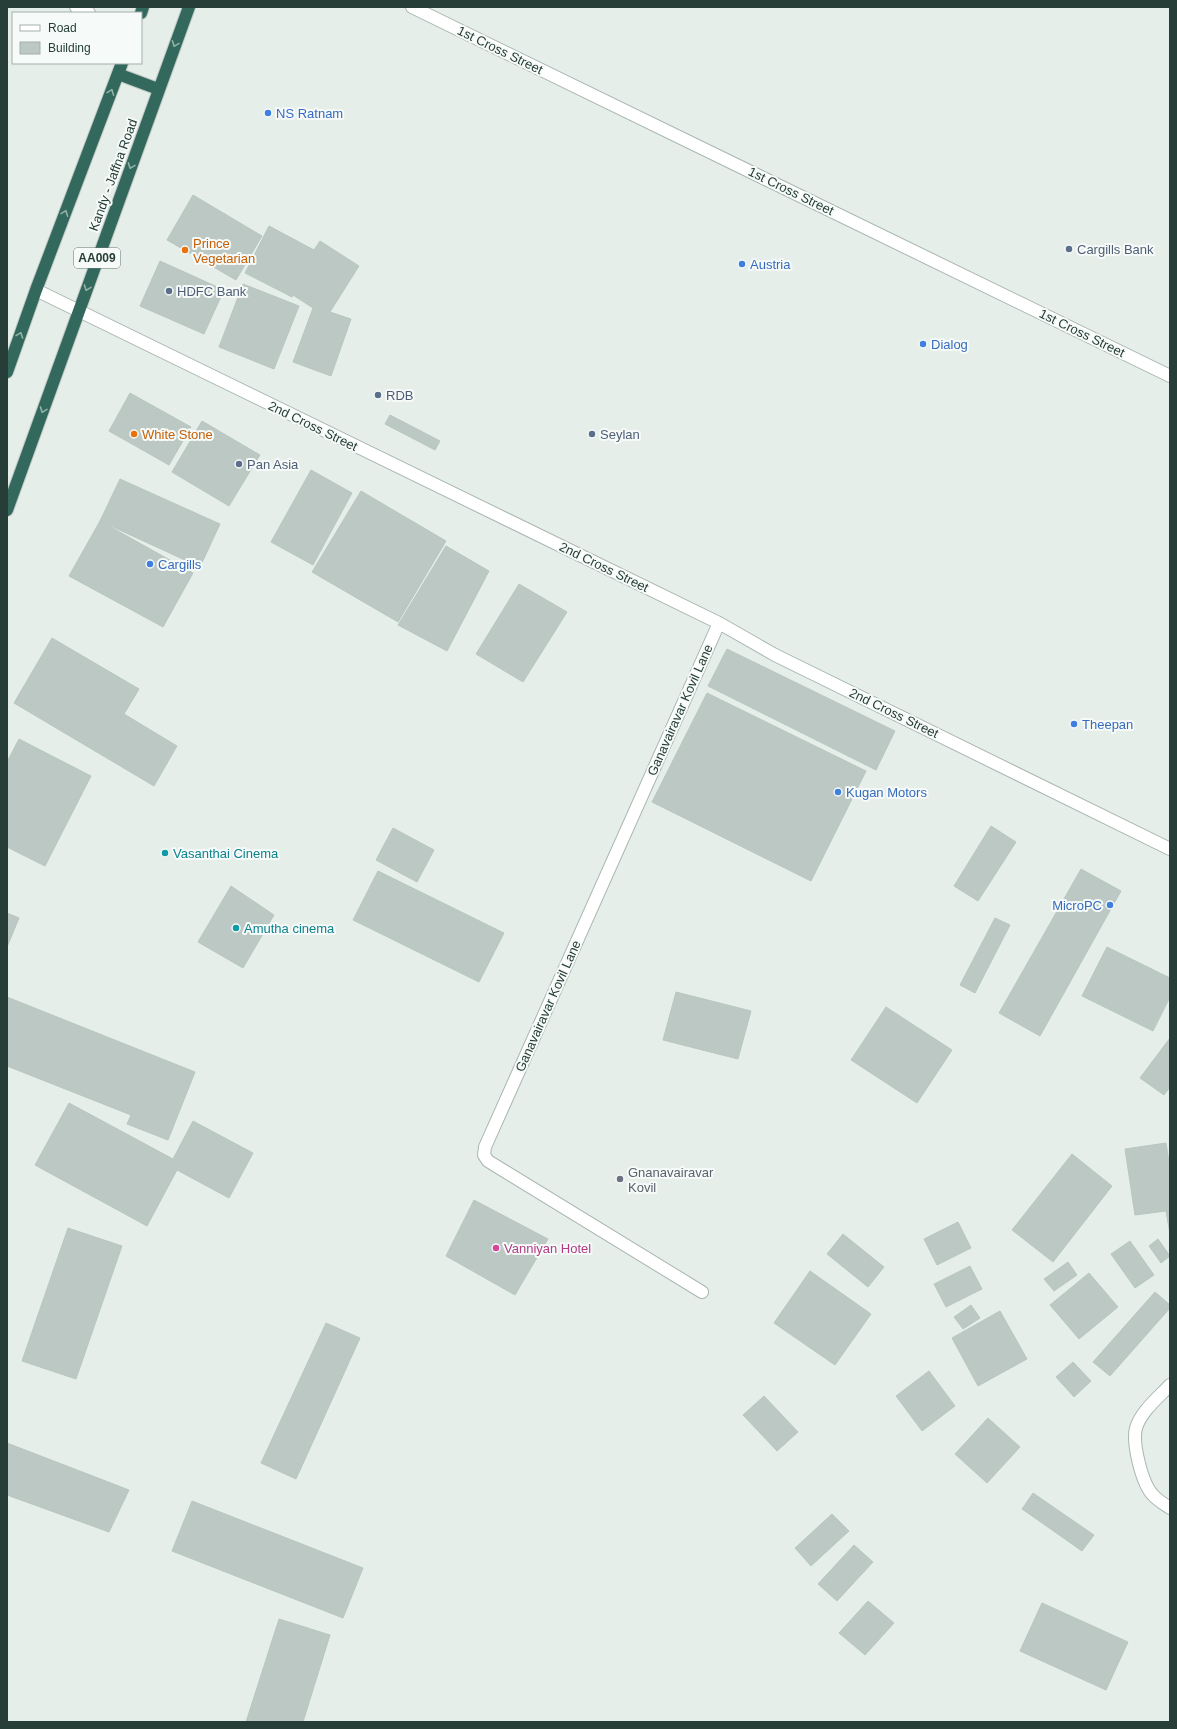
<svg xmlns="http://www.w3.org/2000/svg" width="1177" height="1729" font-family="Helvetica,sans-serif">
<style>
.building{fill:#bbc8c3;stroke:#b8c7c0}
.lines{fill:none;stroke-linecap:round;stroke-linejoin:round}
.minor-casing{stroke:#a9b6b1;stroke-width:14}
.highway-casing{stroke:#c2c9c7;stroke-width:14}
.minor{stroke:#fff;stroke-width:12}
.highway{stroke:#33695c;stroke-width:12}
.oneway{stroke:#94b2aa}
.shop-dot{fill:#3f7fe0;stroke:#f6faf8;stroke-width:1.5}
.service-dot{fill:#5c6f8a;stroke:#f6faf8;stroke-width:1.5}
.food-dot{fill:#e8710a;stroke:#f6faf8;stroke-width:1.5}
.culture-dot{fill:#0f9aa8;stroke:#f6faf8;stroke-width:1.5}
.worship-dot{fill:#6b7280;stroke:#f6faf8;stroke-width:1.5}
.hotel-dot{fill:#d1479c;stroke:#f6faf8;stroke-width:1.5}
.labels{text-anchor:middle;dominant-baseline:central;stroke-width:4;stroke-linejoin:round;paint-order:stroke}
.shield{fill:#f6faf8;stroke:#647671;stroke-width:1}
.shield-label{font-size:12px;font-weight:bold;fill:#263e37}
.street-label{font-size:13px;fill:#263e37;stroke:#f6faf8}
.shop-label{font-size:13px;fill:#366cbe;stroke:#f6faf8;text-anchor:start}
.food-label{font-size:13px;fill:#c56008;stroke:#f6faf8;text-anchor:start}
.service-label{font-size:13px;fill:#4e5e75;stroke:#f6faf8;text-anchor:start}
.culture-label{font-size:13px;fill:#0d838f;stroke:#f6faf8;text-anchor:start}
.worship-label{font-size:13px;fill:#5b616d;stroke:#f6faf8;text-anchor:start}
.hotel-label{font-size:13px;fill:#b23c85;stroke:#f6faf8;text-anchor:start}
</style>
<rect width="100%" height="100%" fill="#e6eeea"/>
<path class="building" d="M193 195 262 236 236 280 167 240Z
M269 226 314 250 320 241 359 266 330 312 351 319 331 376 293 362 313 308 293 295 292 297 245 273Z
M160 261 224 290 204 334 140 306Z
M243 284 299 306 274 369 219 347Z
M130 393 191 427 169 465 109 431Z
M390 415 440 441 435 450 385 424Z
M202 421 260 455 229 506 172 472Z
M311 470 352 493 313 565 271 542Z
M120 479 220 524 200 567 100 521Z
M361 491 446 541 398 622 312 572Z
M100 521 193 573 163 627 69 576Z
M446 546 489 571 447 651 398 625Z
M519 584 567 612 523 682 476 654Z
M52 638 139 689 124 714 177 746 154 786 14 703Z
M727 649 895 731 876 770 708 686Z
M707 693 866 771 811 881 652 802Z
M19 739 91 776 45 866 7 847V762Z
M991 826 1016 842 978 901 954 886Z
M393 828 434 850 417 882 376 860Z
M1081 869 1121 891 1040 1036 999 1013Z
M378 871 504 933 479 982 353 920Z
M231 886 274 915 243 968 198 942Z
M7 913 19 918 7 947Z
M995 918 1010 925 975 993 960 985Z
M1107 947 1170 978V997L1153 1031 1082 996Z
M676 992 751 1011 738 1059 663 1040Z
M7 997 195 1072 168 1140 127 1124 131 1115 7 1066Z
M886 1007 952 1050 917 1103 851 1060Z
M1170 1038V1087L1164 1095 1140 1078Z
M69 1103 173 1159 193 1121 253 1153 229 1198 177 1170 147 1226 35 1165Z
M1166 1143 1170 1168V1234L1166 1211 1135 1215 1125 1149Z
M1072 1154 1112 1186 1053 1262 1012 1230Z
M474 1200 548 1239 515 1295 446 1256Z
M958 1222 971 1248 937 1265 924 1239Z
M68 1228 122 1246 76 1379 22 1361Z
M843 1234 884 1267 868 1287 827 1254Z
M1158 1239 1170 1256 1161 1263 1149 1246Z
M1130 1241 1154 1275 1135 1288 1111 1254Z
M1068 1262 1077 1275 1054 1291 1044 1279Z
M970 1266 982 1289 946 1307 934 1284Z
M810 1271 871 1314 835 1365 774 1323Z
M1089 1273 1118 1307 1079 1339 1050 1305Z
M1155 1292 1170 1305V1308L1110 1376 1093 1362Z
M971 1305 980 1318 963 1329 954 1317Z
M1000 1311 1027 1359 978 1386 952 1338Z
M326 1323 360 1338 296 1479 261 1463Z
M1073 1362 1091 1381 1074 1397 1056 1377Z
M929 1371 955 1406 922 1431 896 1396Z
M764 1396 798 1432 777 1451 743 1415Z
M988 1418 1020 1447 987 1483 955 1454Z
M7 1443 129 1490 109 1532 7 1495Z
M1033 1493 1094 1535 1082 1551 1022 1509Z
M192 1501 363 1568 343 1618 172 1551Z
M832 1514 849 1531 811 1566 795 1548Z
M854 1545 873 1562 837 1601 818 1584Z
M868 1601 894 1623 865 1655 839 1633Z
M1042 1603 1128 1642 1106 1690 1020 1651Z
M279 1619 330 1635 303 1722H246Z"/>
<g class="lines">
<defs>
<path id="minor" d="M76 7 89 13
M412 7 1170 376
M36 290 719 623 775 655 1170 849
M702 1292 488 1161 484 1155 485 1147 719 623
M1170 1385C1159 1397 1141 1411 1136 1428 1132 1443 1142 1484 1153 1495 1157 1500 1164 1504 1170 1508"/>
<path id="highway" d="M141 13 143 7
M118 74 158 89
M7 372 36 290 122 63
M7 510 189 7"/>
</defs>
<use href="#minor" class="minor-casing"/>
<use href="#highway" class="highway-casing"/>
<use href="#minor" class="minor"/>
<use href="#highway" class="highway"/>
</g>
<defs><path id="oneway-chevron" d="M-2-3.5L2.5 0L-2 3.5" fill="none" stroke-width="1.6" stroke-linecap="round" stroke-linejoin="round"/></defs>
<g class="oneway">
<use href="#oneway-chevron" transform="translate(175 44) rotate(111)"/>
<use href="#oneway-chevron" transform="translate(111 92) rotate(-69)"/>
<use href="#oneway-chevron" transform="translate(131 166) rotate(110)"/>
<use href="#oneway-chevron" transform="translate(65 213) rotate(-69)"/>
<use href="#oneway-chevron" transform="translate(87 288) rotate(110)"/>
<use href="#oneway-chevron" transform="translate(20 335) rotate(-70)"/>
<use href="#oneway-chevron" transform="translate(43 410) rotate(110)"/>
</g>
<g class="shop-dot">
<circle cx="268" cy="113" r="4"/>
<circle cx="742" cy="264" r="4"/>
<circle cx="923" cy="344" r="4"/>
<circle cx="150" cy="564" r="4"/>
<circle cx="1074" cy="724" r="4"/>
<circle cx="838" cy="792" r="4"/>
<circle cx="1110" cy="905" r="4"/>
</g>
<g class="service-dot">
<circle cx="1069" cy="249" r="4"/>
<circle cx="169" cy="291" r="4"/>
<circle cx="378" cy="395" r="4"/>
<circle cx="592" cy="434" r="4"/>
<circle cx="239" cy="464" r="4"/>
</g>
<g class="food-dot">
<circle cx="185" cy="250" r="4"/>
<circle cx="134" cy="434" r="4"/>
</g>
<g class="culture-dot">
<circle cx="165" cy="853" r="4"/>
<circle cx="236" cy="928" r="4"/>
</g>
<circle class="worship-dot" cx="620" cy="1179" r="4"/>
<circle class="hotel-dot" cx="496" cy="1248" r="4"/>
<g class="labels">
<rect class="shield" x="74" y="248" width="46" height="20" rx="3"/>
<g class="shield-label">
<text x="97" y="258">AA009</text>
</g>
<g class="street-label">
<text transform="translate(500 50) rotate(26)">1st Cross Street</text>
<text transform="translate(113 175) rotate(-70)">Kandy - Jaffna Road</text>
<text transform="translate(791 191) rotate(26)">1st Cross Street</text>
<text transform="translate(1082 333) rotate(26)">1st Cross Street</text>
<text transform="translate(313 426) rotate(26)">2nd Cross Street</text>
<text transform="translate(604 567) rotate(26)">2nd Cross Street</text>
<text transform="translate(680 710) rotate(-66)">Ganavairavar Kovil Lane</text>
<text transform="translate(894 713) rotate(26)">2nd Cross Street</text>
<text transform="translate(548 1006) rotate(-66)">Ganavairavar Kovil Lane</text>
</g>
<g class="shop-label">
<text x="276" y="113">NS Ratnam</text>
<text x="750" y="264">Austria</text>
<text x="931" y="344">Dialog</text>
<text x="158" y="564">Cargills</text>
<text x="1082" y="724">Theepan</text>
<text x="846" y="792">Kugan Motors</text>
<text x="1102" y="905" text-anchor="end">MicroPC</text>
</g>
<g class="food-label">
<text x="193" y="243">Prince<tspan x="193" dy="15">Vegetarian</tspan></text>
<text x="142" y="434">White Stone</text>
</g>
<g class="service-label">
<text x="1077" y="249">Cargills Bank</text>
<text x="177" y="291">HDFC Bank</text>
<text x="386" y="395">RDB</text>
<text x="600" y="434">Seylan</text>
<text x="247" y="464">Pan Asia</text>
</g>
<g class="culture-label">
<text x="173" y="853">Vasanthai Cinema</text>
<text x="244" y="928">Amutha cinema</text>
</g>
<g class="worship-label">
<text x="628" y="1172">Gnanavairavar<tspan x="628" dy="15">Kovil</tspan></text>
</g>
<g class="hotel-label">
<text x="504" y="1248">Vanniyan Hotel</text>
</g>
</g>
<rect width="1177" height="1729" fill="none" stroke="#263e37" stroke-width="16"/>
<rect x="12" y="12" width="130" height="52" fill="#f6faf8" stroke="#a3afab"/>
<rect x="20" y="25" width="20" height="6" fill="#ffffff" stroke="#a3afab"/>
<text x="48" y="32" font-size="12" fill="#263e37">Road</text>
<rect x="20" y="42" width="20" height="12" fill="#bbc8c3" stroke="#a3afab"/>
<text x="48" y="52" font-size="12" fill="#263e37">Building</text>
</svg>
